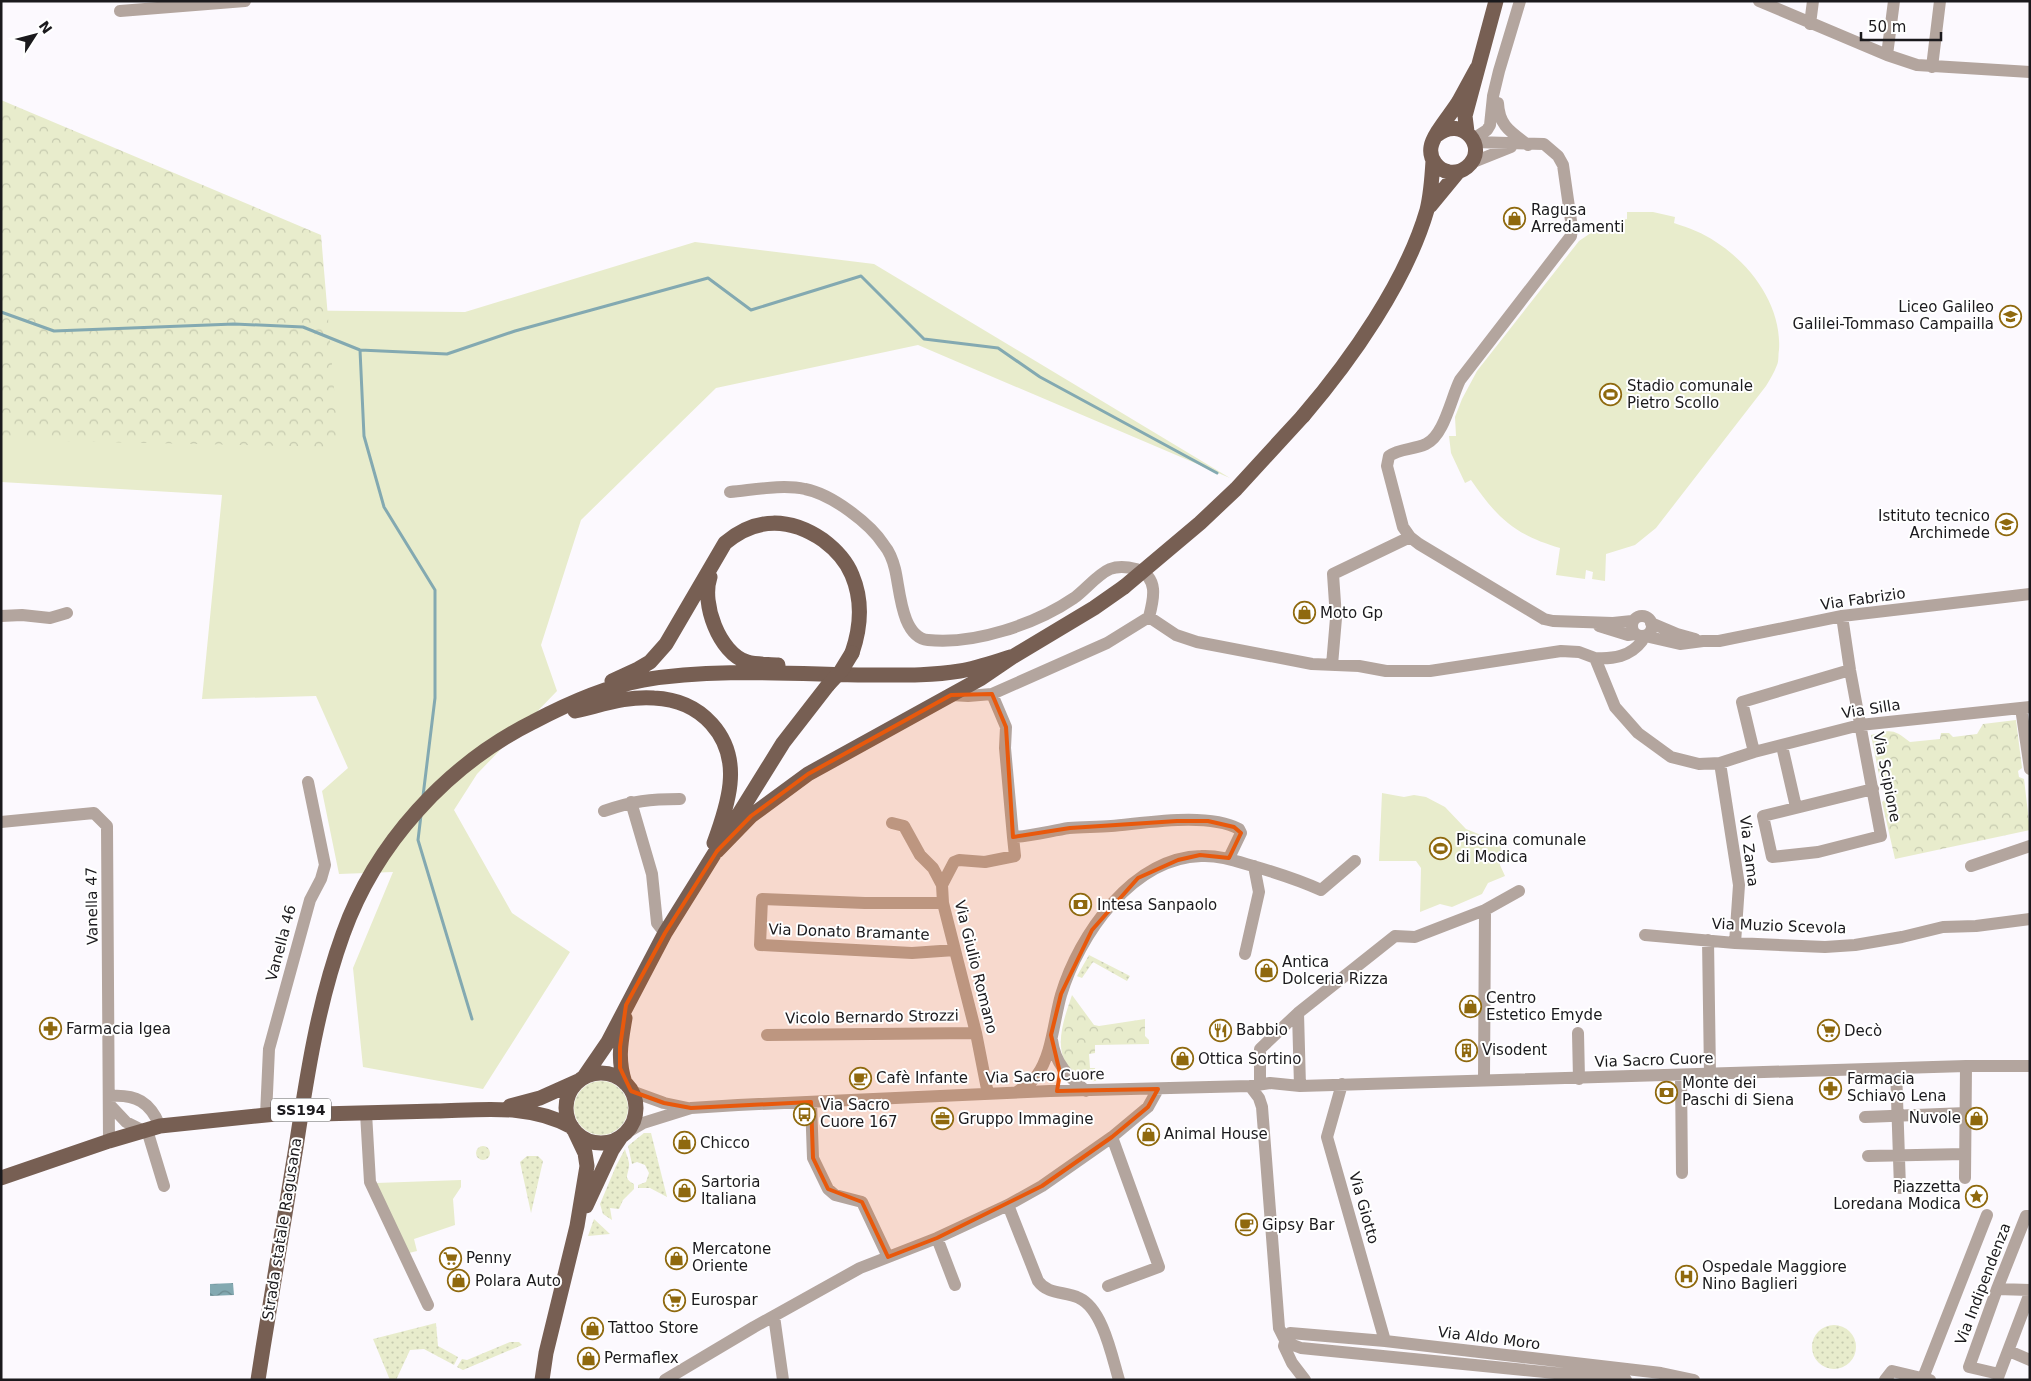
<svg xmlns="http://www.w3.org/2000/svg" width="2031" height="1381" font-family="'DejaVu Sans',sans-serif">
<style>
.grass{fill:#e8eccc}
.park{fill:url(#park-crowns)}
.garden{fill:url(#garden-dots)}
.water{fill:url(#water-waves)}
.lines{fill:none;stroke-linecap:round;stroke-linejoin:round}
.stream{stroke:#83a9b1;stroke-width:3}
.minor{stroke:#b3a59e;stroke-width:12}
.major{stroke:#775f53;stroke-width:15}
.major-bridge{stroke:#775f53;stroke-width:15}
.marked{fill:#e8590c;fill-opacity:0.2;stroke:#e8590c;stroke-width:4;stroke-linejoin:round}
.labels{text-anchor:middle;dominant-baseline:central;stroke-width:4;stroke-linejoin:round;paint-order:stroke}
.shield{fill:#fff;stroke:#5f5f61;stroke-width:1}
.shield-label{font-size:14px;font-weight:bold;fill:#1b1a1d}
.poi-label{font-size:15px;fill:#1b1a1d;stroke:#fff;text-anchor:start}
.street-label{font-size:15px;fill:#1b1a1d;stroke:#fff}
</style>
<defs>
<pattern id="park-crowns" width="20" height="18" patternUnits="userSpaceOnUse" patternTransform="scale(1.25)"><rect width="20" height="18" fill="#e8eccc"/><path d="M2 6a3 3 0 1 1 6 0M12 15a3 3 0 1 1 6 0" fill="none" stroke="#c6caaf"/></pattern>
<pattern id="garden-dots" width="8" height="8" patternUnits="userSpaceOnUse" patternTransform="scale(1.25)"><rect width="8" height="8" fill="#e8eccc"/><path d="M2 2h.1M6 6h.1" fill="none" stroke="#c6caaf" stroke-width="1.8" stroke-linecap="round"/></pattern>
<pattern id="water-waves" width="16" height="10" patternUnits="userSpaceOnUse" patternTransform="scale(1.25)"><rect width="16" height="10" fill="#83a9b1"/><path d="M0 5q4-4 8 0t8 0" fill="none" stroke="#6a898f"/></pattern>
</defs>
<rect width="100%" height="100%" fill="#fcf9fe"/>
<path class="grass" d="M1627 212H1653L1675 217 1674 223C1689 228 1703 233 1716 242 1752 265 1782 307 1779 350 1778 355 1779 361 1777 365 1774 373 1770 379 1766 386L1656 528 1635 545 1606 554 1605 581 1592 579 1593 572 1586 570 1585 579 1556 575 1560 548C1515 535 1497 518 1471 480L1465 483 1451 453 1449 436H1456L1455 417 1462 399 1477 371 1579 241 1604 224 1627 219Z
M695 242 874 264 1230 478 918 345 716 388 581 520 541 645 557 691 477 774 454 810 512 913 570 952 483 1089 363 1067 353 968 393 872 339 874 322 791 348 768 316 696 202 699 222 495 1 482V292L59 308 465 312Z
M1382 793 1404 797 1414 795 1426 797 1445 807 1466 829 1501 843 1500 865 1505 876 1488 883 1482 894 1452 907 1440 904 1420 912 1421 868 1416 861H1379Z
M461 1180V1187L453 1199 455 1225 414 1239 417 1251 409 1253 376 1183Z"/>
<path class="park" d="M1 100 321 235 339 447 1 440Z
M2016 720 2022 768 2018 771 2019 777 2024 779 2030 830 1895 859 1882 802 1887 798 1886 791 1882 789 1871 735C1891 729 1894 729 1910 742L1940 739 1941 733H1949L1953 737 1977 734 1983 724Z
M1072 995 1094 1025 1099 1026 1145 1019V1036L1149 1040V1044L1095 1045V1053L1089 1054 1090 1068H1095L1096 1081C1088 1082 1081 1078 1075 1073 1050 1054 1064 1019 1072 995Z"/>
<path class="garden" d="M1089 955 1130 976 1127 981 1093 962 1082 978 1077 976Z
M574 1108a27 27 0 1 1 54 0a27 27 0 1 1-54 0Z
M644 1133H651L667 1197 650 1188H638V1185L646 1182 649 1173 645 1165 637 1162 632 1164 628 1146Z
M476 1153a7 7 0 1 1 14 0a7 7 0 1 1-14 0Z
M625 1149C626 1154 630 1162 629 1166 628 1176 623 1178 634 1184V1189L623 1200 619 1209 610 1208 612 1220 603 1214 600 1204 616 1166Z
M527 1156H538L543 1161 531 1213 520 1162Z
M594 1219 610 1234 588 1236Z
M436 1323 438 1346 458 1357 454 1365 424 1349 410 1350 396 1380H390L373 1339Z
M1812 1347a22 22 0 1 1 44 0a22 22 0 1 1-44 0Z
M510 1342H519L522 1345 463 1370 457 1367 462 1359 467 1360Z"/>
<path class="water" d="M233 1283 234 1295 210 1296V1284Z"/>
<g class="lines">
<path class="stream" d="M1 312 54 331 234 324 303 327 360 350 447 354 515 331 708 278 751 310 861 276 924 339 998 348 1040 377 1217 473
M360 350 364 436 384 507 435 590V698L423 796
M421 815 418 840 472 1019"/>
<path class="minor" d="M1759 1 1887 55 1917 65 2030 72
M120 11 245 1
M1810 24 1813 1
M1887 55 1894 1
M1932 67 1940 1
M1498 103C1499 126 1511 132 1528 145
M1473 139 1487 130 1490 125 1493 96 1499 71 1520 1
M1474 142 1544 144 1558 156 1563 165 1572 228 1571 236 1460 380C1451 398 1444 436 1426 444 1413 450 1400 448 1389 456L1387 466 1403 527 1410 537 1419 544 1544 619 1553 621 1613 623 1632 621
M1471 163 1511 147
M730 492C753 490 782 484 805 489 831 494 870 523 884 545 889 551 893 561 895 569 900 589 901 637 928 640 974 645 1036 624 1074 598 1085 590 1098 574 1110 569 1118 566 1128 567 1136 569 1159 577 1154 598 1149 617L1107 643 992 694 968 696 951 695
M1632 626a10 10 0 1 1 20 0a10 10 0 1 1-20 0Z
M1 616 22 615 50 618 67 613
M1842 616 1850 670 1881 836 1818 852 1772 857 1763 816 1873 789
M1149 617 1176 635 1197 642 1312 664 1359 666 1386 671H1430L1561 651 1579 652 1595 658 1615 707 1638 733 1671 757 1699 764 1720 763 1754 752 1860 725 2030 707
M1651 623 1677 634 1695 639
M1599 626 1628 635 1635 634
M1645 636 1680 644 1703 641H1719L1842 616 2030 594
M1595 658C1613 659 1630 657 1642 641L1641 636
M1332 665 1336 618 1333 574 1410 537
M992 694 1006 727 1005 748 1013 837
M2021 708 2030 769
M1782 746 1796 807
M1754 752 1742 702 1850 670
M1720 763 1739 885 1735 943
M631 802 652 874 657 923 665 933
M604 811C633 801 650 799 680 799
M1 822 94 813 107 826 109 1141
M892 823 904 826 920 855 933 868 942 885
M1971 866 2030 846
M943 903H865L762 899 760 945 912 953 955 950
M1645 935 1735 943 1825 947 1855 945 1902 937 1943 927 1976 926 2030 919
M1708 940 1710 1074
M1245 954 1259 892 1254 866
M1298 1013 1300 1086
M1578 1033 1579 1079
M767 1035 976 1033
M1052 1040C1055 1064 1068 1076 1086 1091
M1896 1069 1900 1188
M1681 1075 1682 1173
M1484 1080 1485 910
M1260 1084V1049L1298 1013 1395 936 1415 937 1485 910 1519 891
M1342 1084 1327 1137 1385 1341
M1250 1086 1259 1098 1262 1107 1279 1328 1285 1340 1293 1345 1301 1348 1626 1380
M631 1091 664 1103 688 1108
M1017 1092C1024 1087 1032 1083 1037 1075 1052 1055 1054 1019 1061 995 1079 935 1132 858 1201 856 1219 855 1236 861 1253 866 1277 873 1299 880 1321 890L1355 861
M988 1094 976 1033 943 903 942 885 954 862 959 860 985 862 1015 856 1013 837C1032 836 1050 831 1069 828 1083 827 1097 827 1111 826 1146 823 1208 812 1239 829L1241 833 1229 858
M110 1096C136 1094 150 1102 160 1126
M811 1102 813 1158 828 1189 835 1195 862 1202 888 1257
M110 1105 126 1122 142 1130
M366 1113 370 1182 428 1305
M266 1115 269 1049 310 900 321 879 325 865 308 782
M1865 1117 1966 1113
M147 1130 164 1186
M626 1133 643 1123 691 1108 738 1105 1050 1091 1250 1086 1270 1083 1300 1086 1966 1066H2030
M1868 1156 1965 1154
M1965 1178 1966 1066
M1008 1205 1038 1281C1048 1295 1065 1291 1079 1298 1103 1309 1112 1357 1119 1380
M937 1238 955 1285
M1108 1286 1159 1267 1112 1137
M1997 1289 2030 1290
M774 1316 783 1380
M2009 1351 2030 1360
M1999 1374 1969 1367 1997 1289 2026 1216H2030
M1923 1378 1987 1215
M665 1380 754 1327 860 1268 937 1238 1008 1205 1042 1186 1112 1137 1148 1107 1158 1089
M1305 1380 1292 1363 1284 1346 1287 1336 1290 1333 1385 1341 1661 1373 1694 1380
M1885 1380 1892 1371 1930 1380
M1997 1380 2030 1293"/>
<path class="major" d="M1467 132 1465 116 1496 1
M1437 135C1462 114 1490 148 1467 167 1462 171 1456 173 1449 172 1438 170 1429 159 1431 147 1433 134 1452 113 1459 101 1465 90 1471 79 1477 68
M1430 206 1458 172
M1303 416C1351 360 1406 282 1427 210 1431 194 1432 178 1433 161
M710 577C701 603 719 653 747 662 757 665 769 664 778 665
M612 681 638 669 650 662 666 644 725 543C756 517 789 517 823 540 835 549 846 560 852 575 863 601 861 627 852 653
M575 711C602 705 626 696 654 698 701 700 735 736 730 784 728 804 721 824 714 843
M717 851 751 816 808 774 980 679 1014 656 1094 608 1124 587
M625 1018C621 1042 617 1059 625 1083
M566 1108a35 35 0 1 1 70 0a35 35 0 1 1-70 0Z
M584 1077 608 1042 665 933 703 872 783 743 828 685
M510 1106 540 1098 578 1081
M320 1114C359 1113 397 1112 436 1111 482 1110 530 1103 572 1127
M1 1178 109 1141 160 1126 276 1114
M586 1206 612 1150 620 1138
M258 1380C270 1302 283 1224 296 1147 307 1075 318 1003 343 934 375 844 447 765 533 722 567 704 605 687 643 680 715 668 794 674 867 675 898 675 930 676 960 671 978 668 997 661 1014 656
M542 1380 546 1353 577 1226 587 1166 585 1153 575 1132"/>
<path class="major-bridge" d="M1124 587 1200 523 1236 489 1303 416
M828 685 841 671 852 653
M276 1114H320"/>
</g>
<path class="marked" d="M992 694 1006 727 1013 837 1070 828 1177 821H1208L1234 827 1241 833 1229 858 1200 855 1178 860 1138 878 1092 930 1061 994 1051 1035 1060 1073 1057 1091 1158 1089 1148 1107 1112 1137 1042 1186 937 1238 888 1257 862 1202 828 1189 813 1158 811 1102 691 1108 664 1103 631 1091 620 1068V1047L626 1005 665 933 717 851 751 816 808 774 951 695Z"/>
<defs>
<symbol id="shop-ring" viewBox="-11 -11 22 22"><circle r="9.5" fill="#fff" stroke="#8f690e" stroke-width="1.5"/><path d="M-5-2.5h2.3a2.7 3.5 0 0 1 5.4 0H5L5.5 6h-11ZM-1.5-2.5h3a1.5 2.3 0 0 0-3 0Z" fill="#8f690e"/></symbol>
<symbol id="school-ring" viewBox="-11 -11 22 22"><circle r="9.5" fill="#fff" stroke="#8f690e" stroke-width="1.5"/><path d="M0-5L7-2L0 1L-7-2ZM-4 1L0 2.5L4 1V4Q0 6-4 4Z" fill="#8f690e"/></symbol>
<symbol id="stadium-ring" viewBox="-11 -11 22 22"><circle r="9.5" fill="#fff" stroke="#8f690e" stroke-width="1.5"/><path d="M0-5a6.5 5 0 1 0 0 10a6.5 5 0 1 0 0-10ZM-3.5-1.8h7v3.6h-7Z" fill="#8f690e"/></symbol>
<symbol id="bank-ring" viewBox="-11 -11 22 22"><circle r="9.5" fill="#fff" stroke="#8f690e" stroke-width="1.5"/><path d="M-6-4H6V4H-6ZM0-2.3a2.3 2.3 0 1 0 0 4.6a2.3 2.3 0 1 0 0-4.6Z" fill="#8f690e"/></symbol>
<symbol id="pharmacy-ring" viewBox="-11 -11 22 22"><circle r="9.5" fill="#fff" stroke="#8f690e" stroke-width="1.5"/><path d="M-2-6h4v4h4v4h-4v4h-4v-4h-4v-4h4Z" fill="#8f690e"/></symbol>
<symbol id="restaurant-ring" viewBox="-11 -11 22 22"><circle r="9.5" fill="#fff" stroke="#8f690e" stroke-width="1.5"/><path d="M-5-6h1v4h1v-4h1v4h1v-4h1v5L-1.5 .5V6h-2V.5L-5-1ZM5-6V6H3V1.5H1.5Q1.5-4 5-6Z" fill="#8f690e"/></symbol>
<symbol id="supermarket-ring" viewBox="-11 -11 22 22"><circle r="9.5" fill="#fff" stroke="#8f690e" stroke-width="1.5"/><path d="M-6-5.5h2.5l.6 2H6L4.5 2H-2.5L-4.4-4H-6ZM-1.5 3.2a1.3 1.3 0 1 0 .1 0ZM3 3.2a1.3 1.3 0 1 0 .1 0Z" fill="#8f690e"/></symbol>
<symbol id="building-ring" viewBox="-11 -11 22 22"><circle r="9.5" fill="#fff" stroke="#8f690e" stroke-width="1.5"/><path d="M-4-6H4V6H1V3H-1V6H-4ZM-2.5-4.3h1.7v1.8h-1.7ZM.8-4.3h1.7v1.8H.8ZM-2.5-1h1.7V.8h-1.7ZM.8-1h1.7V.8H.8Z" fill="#8f690e"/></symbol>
<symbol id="cafe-ring" viewBox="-11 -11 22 22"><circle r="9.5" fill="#fff" stroke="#8f690e" stroke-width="1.5"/><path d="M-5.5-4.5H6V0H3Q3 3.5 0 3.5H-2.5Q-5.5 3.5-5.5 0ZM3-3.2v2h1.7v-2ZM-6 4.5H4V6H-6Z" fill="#8f690e"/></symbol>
<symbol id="bus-ring" viewBox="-11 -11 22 22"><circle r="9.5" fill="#fff" stroke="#8f690e" stroke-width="1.5"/><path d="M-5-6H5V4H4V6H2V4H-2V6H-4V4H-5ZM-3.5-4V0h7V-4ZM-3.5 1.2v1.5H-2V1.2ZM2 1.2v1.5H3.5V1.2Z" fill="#8f690e"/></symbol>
<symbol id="office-ring" viewBox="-11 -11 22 22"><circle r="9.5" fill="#fff" stroke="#8f690e" stroke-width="1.5"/><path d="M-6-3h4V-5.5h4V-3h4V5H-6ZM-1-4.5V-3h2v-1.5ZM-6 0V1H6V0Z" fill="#8f690e"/></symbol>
<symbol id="sight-ring" viewBox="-11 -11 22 22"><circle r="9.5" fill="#fff" stroke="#8f690e" stroke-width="1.5"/><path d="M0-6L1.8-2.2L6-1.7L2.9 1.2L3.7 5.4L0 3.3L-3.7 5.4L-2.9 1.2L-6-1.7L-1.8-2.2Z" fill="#8f690e"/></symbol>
<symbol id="hospital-ring" viewBox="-11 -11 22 22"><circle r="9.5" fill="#fff" stroke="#8f690e" stroke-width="1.5"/><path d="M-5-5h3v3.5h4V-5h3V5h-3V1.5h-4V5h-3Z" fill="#8f690e"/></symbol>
</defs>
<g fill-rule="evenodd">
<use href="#shop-ring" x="1502" y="206" width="25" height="25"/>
<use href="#school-ring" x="1998" y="304" width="25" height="25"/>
<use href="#stadium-ring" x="1598" y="382" width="25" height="25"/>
<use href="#school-ring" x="1994" y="512" width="25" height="25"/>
<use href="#shop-ring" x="1292" y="600" width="25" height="25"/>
<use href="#stadium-ring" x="1428" y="836" width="25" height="25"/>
<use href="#bank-ring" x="1068" y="892" width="25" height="25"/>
<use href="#shop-ring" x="1254" y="958" width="25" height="25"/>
<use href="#shop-ring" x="1458" y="994" width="25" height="25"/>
<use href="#pharmacy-ring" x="38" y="1016" width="25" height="25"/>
<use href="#restaurant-ring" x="1208" y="1018" width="25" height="25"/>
<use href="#supermarket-ring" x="1816" y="1018" width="25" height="25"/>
<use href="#building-ring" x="1454" y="1038" width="25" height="25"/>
<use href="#shop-ring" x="1170" y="1046" width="25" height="25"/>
<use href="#cafe-ring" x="848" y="1066" width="25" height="25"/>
<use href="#pharmacy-ring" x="1818" y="1076" width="25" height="25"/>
<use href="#bank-ring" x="1654" y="1080" width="25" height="25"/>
<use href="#bus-ring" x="792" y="1102" width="25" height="25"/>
<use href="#shop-ring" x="1964" y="1106" width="25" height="25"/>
<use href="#office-ring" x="930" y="1106" width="25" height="25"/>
<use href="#shop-ring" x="1136" y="1122" width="25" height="25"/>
<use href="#shop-ring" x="672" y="1130" width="25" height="25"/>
<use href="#shop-ring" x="672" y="1178" width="25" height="25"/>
<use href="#sight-ring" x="1964" y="1184" width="25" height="25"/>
<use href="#cafe-ring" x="1234" y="1212" width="25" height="25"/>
<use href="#supermarket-ring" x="438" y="1246" width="25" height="25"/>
<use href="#shop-ring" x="664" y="1246" width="25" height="25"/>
<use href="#hospital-ring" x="1674" y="1264" width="25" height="25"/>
<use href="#shop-ring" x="446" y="1268" width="25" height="25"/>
<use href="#supermarket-ring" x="662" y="1288" width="25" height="25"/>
<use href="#shop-ring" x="580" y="1316" width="25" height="25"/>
<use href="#shop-ring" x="576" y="1346" width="25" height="25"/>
</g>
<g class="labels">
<rect class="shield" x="271" y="1098.5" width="60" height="23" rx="4"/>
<g class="shield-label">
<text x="301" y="1110">SS194</text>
</g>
<g class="poi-label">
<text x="1531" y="210">Ragusa<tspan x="1531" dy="17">Arredamenti</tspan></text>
<text x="1994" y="307" text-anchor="end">Liceo Galileo<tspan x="1994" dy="17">Galilei-Tommaso Campailla</tspan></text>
<text x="1627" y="386">Stadio comunale<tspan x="1627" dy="17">Pietro Scollo</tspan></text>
<text x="1990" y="516" text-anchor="end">Istituto tecnico<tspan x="1990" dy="17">Archimede</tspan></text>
<text x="1320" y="613">Moto Gp</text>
<text x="1456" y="840">Piscina comunale<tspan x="1456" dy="17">di Modica</tspan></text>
<text x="1097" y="905">Intesa Sanpaolo</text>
<text x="1282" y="962">Antica<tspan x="1282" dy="17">Dolceria Rizza</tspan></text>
<text x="1486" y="998">Centro<tspan x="1486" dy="17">Estetico Emyde</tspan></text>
<text x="66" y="1029">Farmacia Igea</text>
<text x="1236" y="1030">Babbio</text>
<text x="1844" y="1031">Decò</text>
<text x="1482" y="1050">Visodent</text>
<text x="1198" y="1059">Ottica Sortino</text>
<text x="876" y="1078">Cafè Infante</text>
<text x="1847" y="1079">Farmacia<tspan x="1847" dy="17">Schiavo Lena</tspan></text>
<text x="1682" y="1083">Monte dei<tspan x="1682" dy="17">Paschi di Siena</tspan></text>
<text x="820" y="1105">Via Sacro<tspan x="820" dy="17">Cuore 167</tspan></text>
<text x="1961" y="1118" text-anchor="end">Nuvole</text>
<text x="958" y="1119">Gruppo Immagine</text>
<text x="1164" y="1134">Animal House</text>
<text x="700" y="1143">Chicco</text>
<text x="701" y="1182">Sartoria<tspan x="701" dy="17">Italiana</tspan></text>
<text x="1961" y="1187" text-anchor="end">Piazzetta<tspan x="1961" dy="17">Loredana Modica</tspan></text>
<text x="1262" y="1225">Gipsy Bar</text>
<text x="692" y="1249">Mercatone<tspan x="692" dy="17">Oriente</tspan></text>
<text x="466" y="1258">Penny</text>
<text x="1702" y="1267">Ospedale Maggiore<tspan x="1702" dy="17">Nino Baglieri</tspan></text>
<text x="475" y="1281">Polara Auto</text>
<text x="691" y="1300">Eurospar</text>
<text x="608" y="1328">Tattoo Store</text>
<text x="604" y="1358">Permaflex</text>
</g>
<g class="street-label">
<text transform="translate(1863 599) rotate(-8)">Via Fabrizio</text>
<text transform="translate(1871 709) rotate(-9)">Via Silla</text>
<text transform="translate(1887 777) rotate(79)">Via Scipione</text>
<text transform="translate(1749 851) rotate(83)">Via Zama</text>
<text transform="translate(92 906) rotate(-91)">Vanella 47</text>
<text transform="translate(1779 926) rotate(2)">Via Muzio Scevola</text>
<text transform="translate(849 932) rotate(2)">Via Donato Bramante</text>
<text transform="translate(281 943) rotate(-75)">Vanella 46</text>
<text transform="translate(976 967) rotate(76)">Via Giulio Romano</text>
<text transform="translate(872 1017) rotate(-1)">Vicolo Bernardo Strozzi</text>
<text transform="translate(1654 1060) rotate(-2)">Via Sacro Cuore</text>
<text transform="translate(1045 1076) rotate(-2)">Via Sacro Cuore</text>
<text transform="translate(1364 1208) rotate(74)">Via Giotto</text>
<text transform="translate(282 1229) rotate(-81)">Strada statale Ragusana</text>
<text transform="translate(1983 1284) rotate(-69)">Via Indipendenza</text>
<text transform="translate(1489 1338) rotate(7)">Via Aldo Moro</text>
</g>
</g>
<rect width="2031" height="1381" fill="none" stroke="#1b1a1d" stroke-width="5"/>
<g transform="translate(35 35) rotate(54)" stroke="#ffffff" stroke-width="4" paint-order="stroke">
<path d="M0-4L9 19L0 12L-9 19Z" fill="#1b1a1d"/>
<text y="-8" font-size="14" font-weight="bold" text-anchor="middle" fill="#1b1a1d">N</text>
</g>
<path d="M1861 32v8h80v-8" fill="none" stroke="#1b1a1d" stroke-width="2.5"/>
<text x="1868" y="32" font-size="15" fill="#1b1a1d" stroke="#ffffff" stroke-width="4" paint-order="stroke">50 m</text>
</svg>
